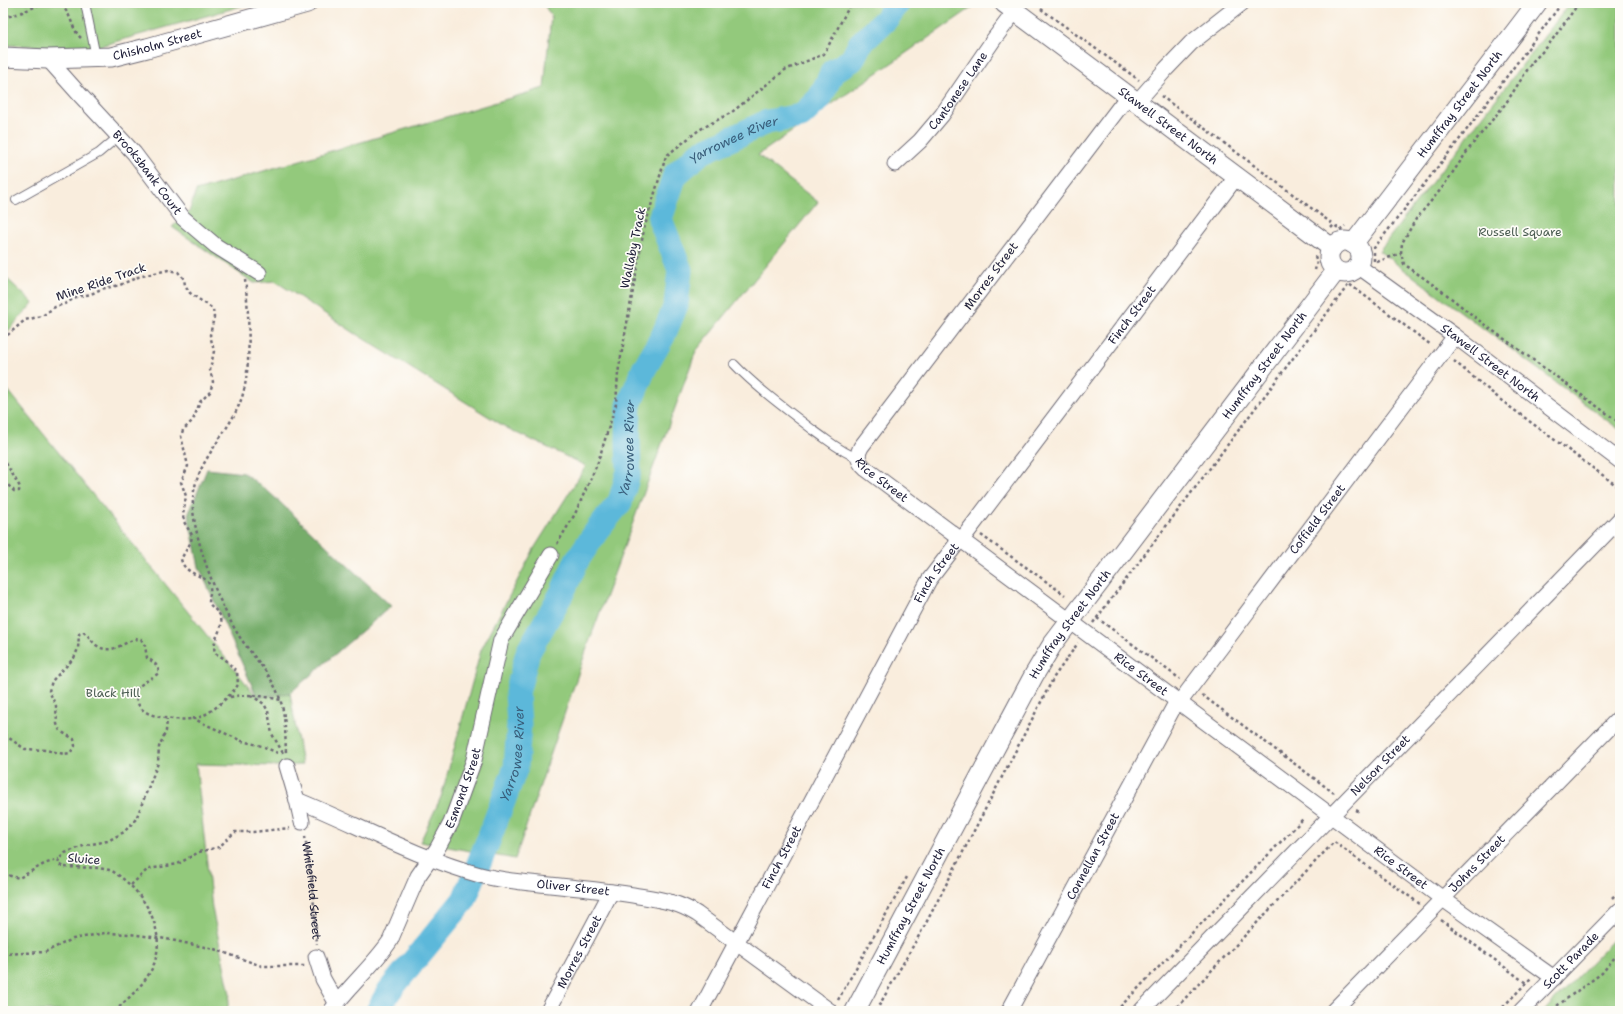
<svg xmlns="http://www.w3.org/2000/svg" width="1623" height="1014" font-family="'Shantell Sans',sans-serif">
<style>
.green{fill:#93c97b;stroke:#5a765b}
.forest{fill:#76ad6b;stroke:#4c6853}
.lines{fill:none;stroke-linecap:round;stroke-linejoin:round}
.river{stroke:#5cb8da;stroke-width:25}
.service-casing{stroke:#6d6974;stroke-width:10}
.minor-casing{stroke:#6d6974;stroke-width:17}
.tertiary-casing{stroke:#6d6974;stroke-width:21}
.path{stroke:#6d6974;stroke-width:2.5;stroke-dasharray:3 3;stroke-linecap:butt}
.service{stroke:#fff;stroke-width:8}
.minor{stroke:#fff;stroke-width:15}
.tertiary{stroke:#fff;stroke-width:19}
.labels{text-anchor:middle;dominant-baseline:central;stroke-width:3.5;stroke-linejoin:round;paint-order:stroke}
.street-label{font-size:12px;fill:#22223b;stroke:#fdfcf7}
.park-label{font-size:12px;fill:#4a5c51;stroke:#fdfcf7}
.water-label{font-size:13px;font-style:italic;fill:#395e7b;stroke:#fdfcf7}
</style>
<rect width="100%" height="100%" fill="#fdfcf7"/>
<filter id="ink" filterUnits="userSpaceOnUse"><feTurbulence type="fractalNoise" baseFrequency=".025" numOctaves="2"/><feDisplacementMap in="SourceGraphic" scale="8" xChannelSelector="R" yChannelSelector="G"/><feConvolveMatrix kernelMatrix="1 2 1 2 8 2 1 2 1" color-interpolation-filters="sRGB"/></filter>
<filter id="wash" filterUnits="userSpaceOnUse"><feTurbulence type="fractalNoise" baseFrequency=".012" numOctaves="4" result="noise"/><feDisplacementMap in="SourceGraphic" scale="16" xChannelSelector="R" yChannelSelector="G"/><feGaussianBlur stdDeviation="0.9" result="paint"/><feColorMatrix in="noise" values="0 0 0 0 0 0 0 0 0 0 0 0 0 0 0 0 0 1.4 0 .05"/><feComposite in="paint" operator="in"/></filter>
<g filter="url(#wash)">
<rect width="100%" height="100%" fill="#f9eddd"/>
<path class="green" d="M3 3H252L93 48 3 45Z
M543 3H968L973 7 758 155 818 202 696 351 589 642 515 859 420 842 441 797 481 650 535 547 586 466 507 428 356 334 275 281 254 283 172 227 189 212 196 191 544 88 551 16Z
M1570 3H1620V430L1379 251Z
M3 275 33 303 3 337Z
M3 384 257 697 290 693 302 765 277 766 196 764 212 908 230 994 227 1011H3Z
M1620 933V1011H1544Z"/>
<path class="forest" d="M207 469 244 473 270 493 391 606 290 693 257 697 199 567 188 515Z"/>
<g class="lines">
<path class="river" id="s1" d="M378 1011 389 991 464 900 488 841 516 767 519 724 517 693 528 652 562 593 577 560 598 529 620 502 629 471 628 439 629 405 644 369 663 336 676 305 680 270 660 219 675 175 700 153 767 122 801 116 820 98 833 71 852 60 860 44 886 19 898 3"/>
</g>
</g>
<g filter="url(#ink)">
<g class="lines">
<defs>
<path id="service" d="M85 3 96 57
M16 200 99 153 119 136
M734 364C758 389 786 409 813 430 828 440 841 452 858 458"/>
<g id="minor">
<path id="s3" d="M48 59 81 96 134 153 183 218 216 246 259 273"/>
<path id="s4" d="M1128 96 861 447C856 456 858 462 866 469L1443 899 1554 978"/>
<path d="M1137 102 1166 69 1191 43 1242 3"/>
<path id="s5" d="M895 164 920 141 942 115 994 39 1015 11"/>
<path id="s6" d="M1358 266 1455 336 1620 461"/>
<path id="s7" d="M1179 703 1455 336"/>
<path d="M287 766 297 800 302 822"/>
<path id="s8" d="M297 800C358 825 415 857 480 875 499 880 520 882 540 884 571 887 602 890 633 895 656 899 677 901 697 914L830 1011"/>
<path d="M316 957 323 979 337 1004"/>
<path id="s9" d="M331 1011C349 986 373 966 390 941L418 876 437 849 451 823 474 760 501 640 551 555"/>
<path id="s10" d="M548 1011 611 892"/>
<path id="s11" d="M700 1011 929 580 955 546 966 534 1237 176"/>
<path id="s12" d="M1009 1011 1177 701"/>
<path id="s13" d="M1141 1011 1620 519"/>
<path id="s14" d="M1333 1011 1620 717"/>
<path id="s15" d="M1521 1011 1620 910"/>
</g>
<g id="tertiary">
<path id="s16" d="M1004 3 1332 248"/>
<path id="s17" d="M3 57 48 59 111 57 147 48 307 3"/>
<circle cx="1345" cy="257" r="16"/>
<path id="s18" d="M1353 244 1537 3"/>
<path id="s19" d="M855 1011 1034 675 1052 645 1336 271"/>
</g>
</defs>
<use href="#service" class="service-casing"/>
<use href="#minor" class="minor-casing"/>
<use href="#tertiary" class="tertiary-casing"/>
<g class="path">
<path d="M55 3C73 9 69 27 81 38"/>
<path d="M1579 3 1547 47 1533 61 1506 103 1471 146 1442 188 1416 219 1402 243 1401 253 1404 264 1446 294 1481 322 1620 423"/>
<path d="M1041 9 1139 80"/>
<path d="M3 18 20 13 44 3"/>
<path d="M1161 96 1334 225"/>
<path d="M1331 228 1334 225 1341 230 1345 226"/>
<path d="M1315 256 1317 262 1315 270"/>
<path d="M1374 261V248L1459 140 1562 3"/>
<path d="M1377 262 1401 253"/>
<path d="M245 280C249 311 252 371 241 400 227 438 190 465 193 509 196 547 220 607 241 639 255 659 272 675 280 699 286 717 285 735 286 753"/>
<path d="M3 339 25 320 42 316 55 307 67 303 76 297 91 294 101 289 120 285 138 277 168 270 178 272 184 279 185 285 190 293 213 309 214 317 210 335 214 351 210 370 213 382 210 392 200 402 193 420 183 430 181 436 188 466 181 482 186 496 183 515 184 522 192 535 191 542 181 559C185 577 207 573 210 587 211 592 209 598 209 603 212 608 220 612 221 618 224 630 211 639 215 653L225 659 237 672 238 685C230 696 213 712 200 717 188 722 153 719 143 710 137 705 136 698 135 691L139 686 159 673C158 665 154 662 147 658L145 646 141 639C127 637 113 658 96 645 91 641 89 635 83 632L79 634 78 649 74 658 52 681 49 691 56 706 57 724 60 731 74 739 75 746 70 753 64 754 46 750 25 749 3 734"/>
<path d="M1454 361 1502 401 1620 488"/>
<path d="M3 458 20 487 19 491H14L3 480"/>
<path d="M3 527V531"/>
<path d="M981 535 1065 595"/>
<path d="M557 544 575 514 598 462 616 404 618 373 644 229 666 156 699 130 732 112 785 70 824 54 851 3"/>
<path d="M1097 618 1180 679"/>
<path d="M1093 623 1349 284 1431 345"/>
<path d="M251 695 264 704 268 711 272 734 283 753"/>
<path d="M1202 695 1334 793"/>
<path d="M230 697C250 693 262 696 281 700"/>
<path d="M192 718 242 741 262 746 280 754"/>
<path d="M1356 810 1361 813"/>
<path id="s2" d="M305 836 312 882 317 944"/>
<path d="M3 874 19 878 44 864 59 859"/>
<path d="M131 885 148 869 178 864 199 852 219 847 235 832H253L290 828"/>
<path d="M1612 898 1620 890"/>
<path d="M1441 920 1526 983"/>
<path d="M3 954 45 952 73 939 105 933 130 934 166 939 214 949 262 966H305"/>
<path d="M838 1000 907 877"/>
<path d="M115 1011C128 999 150 979 155 961 165 930 146 897 122 878 119 876 116 873 112 871 98 866 78 868 63 867L58 864 59 859 65 853 86 845 108 841 124 832 136 819 158 763 159 747 166 731 167 719"/>
<path d="M876 1011 925 925 1054 677 1078 643"/>
<path d="M1116 1011 1303 819"/>
<path d="M1173 1011 1334 842 1420 904"/>
<path d="M1499 1011 1532 977"/>
<path d="M1554 1011 1558 1005 1602 973 1620 951"/>
</g>
<use href="#service" class="service"/>
<use href="#minor" class="minor"/>
<use href="#tertiary" class="tertiary"/>
</g>
</g>
<g class="labels">
<g class="street-label">
<text stroke="none"><textPath href="#s17" startOffset="156">Chisholm Street</textPath></text>
<text stroke="none"><textPath href="#s5" startOffset="97">Cantonese Lane</textPath></text>
<text stroke="none"><textPath href="#s18" startOffset="176">Humffray Street North</textPath></text>
<text stroke="none"><textPath href="#s16" startOffset="205">Stawell Street North</textPath></text>
<text stroke="none"><textPath href="#s3" startOffset="151">Brooksbank Court</textPath></text>
<text transform="translate(633 248) rotate(-78)">Wallaby Track</text>
<text transform="translate(991 276) rotate(-53)">Morres Street</text>
<text transform="translate(101 282) rotate(-19)">Mine Ride Track</text>
<text stroke="none"><textPath href="#s11" startOffset="822">Finch Street</textPath></text>
<text stroke="none"><textPath href="#s6" startOffset="164">Stawell Street North</textPath></text>
<text stroke="none"><textPath href="#s19" startOffset="767">Humffray Street North</textPath></text>
<text stroke="none"><textPath href="#s4" startOffset="485">Rice Street</textPath></text>
<text stroke="none"><textPath href="#s7" startOffset="230">Coffield Street</textPath></text>
<text stroke="none"><textPath href="#s11" startOffset="498">Finch Street</textPath></text>
<text stroke="none"><textPath href="#s19" startOffset="443">Humffray Street North</textPath></text>
<text stroke="none"><textPath href="#s4" startOffset="809">Rice Street</textPath></text>
<text stroke="none"><textPath href="#s13" startOffset="343">Nelson Street</textPath></text>
<text stroke="none"><textPath href="#s9" startOffset="262">Esmond Street</textPath></text>
<text stroke="none"><textPath href="#s12" startOffset="176">Connellan Street</textPath></text>
<text stroke="none"><textPath href="#s11" startOffset="174">Finch Street</textPath></text>
<text transform="translate(84 859) rotate(5)">Sluice</text>
<text stroke="none"><textPath href="#s14" startOffset="206">Johns Street</textPath></text>
<text stroke="none"><textPath href="#s4" startOffset="1133">Rice Street</textPath></text>
<text stroke="none"><textPath href="#s8" startOffset="292">Oliver Street</textPath></text>
<text stroke="none"><textPath href="#s2" startOffset="55">Whitefield Street</textPath></text>
<text stroke="none"><textPath href="#s19" startOffset="119">Humffray Street North</textPath></text>
<text stroke="none"><textPath href="#s10" startOffset="67">Morres Street</textPath></text>
<text stroke="none"><textPath href="#s15" startOffset="71">Scott Parade</textPath></text>
</g>
<g class="park-label">
<text x="1520" y="232">Russell Square</text>
<text x="113" y="693">Black Hill</text>
</g>
<g class="water-label">
<text stroke="none"><textPath href="#s1" startOffset="992">Yarrowee River</textPath></text>
<text stroke="none"><textPath href="#s1" startOffset="632">Yarrowee River</textPath></text>
<text stroke="none"><textPath href="#s1" startOffset="296">Yarrowee River</textPath></text>
</g>
</g>
<rect width="1623" height="1014" fill="none" stroke="#fdfcf7" stroke-width="16"/>
</svg>
